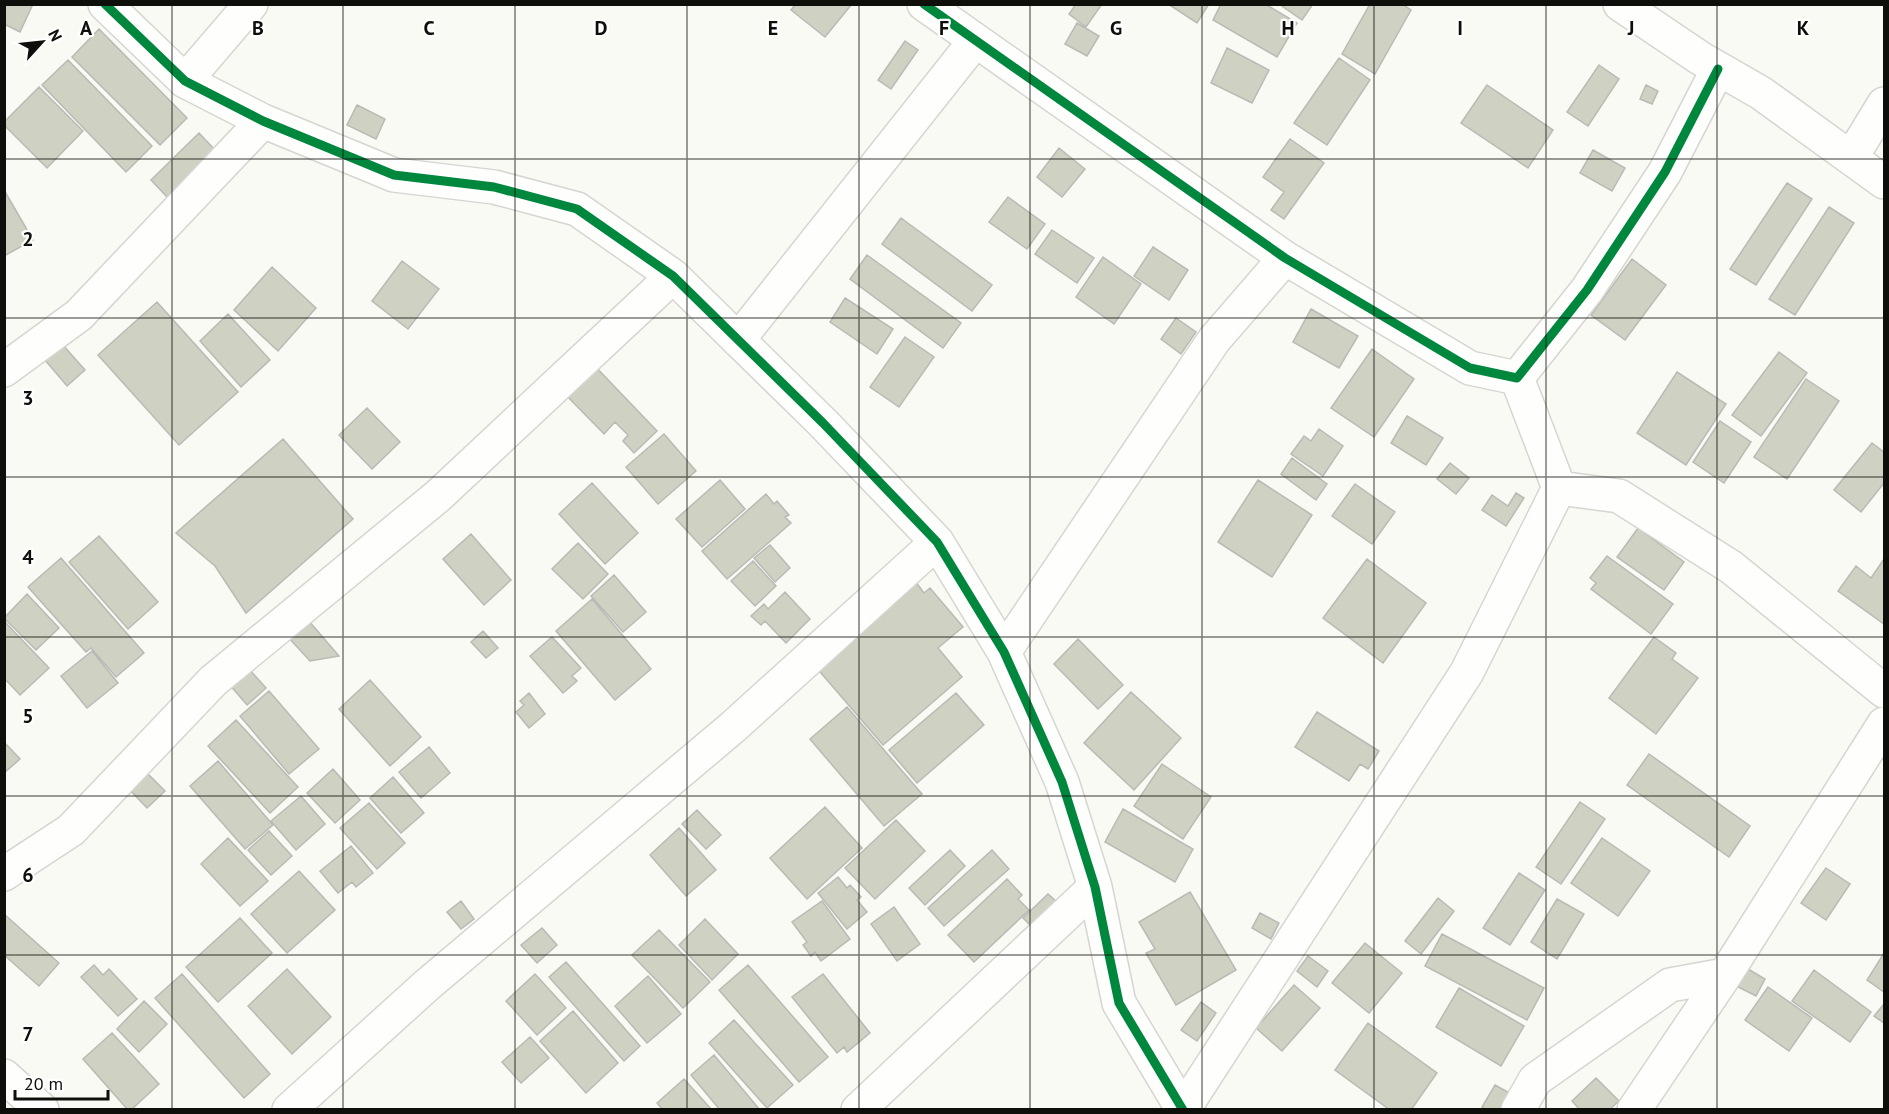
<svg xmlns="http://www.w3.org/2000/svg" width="1889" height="1114" font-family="'PT Sans',sans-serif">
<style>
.building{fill:#cfd1c2;stroke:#b9bab5;stroke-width:1.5}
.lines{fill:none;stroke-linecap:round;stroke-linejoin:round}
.street-casing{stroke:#d5d6d1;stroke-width:36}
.street{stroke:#fefefd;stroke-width:33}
.cycleway-casing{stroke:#fff;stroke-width:13}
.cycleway{stroke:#00873e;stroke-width:9}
.grid{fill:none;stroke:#0e0f0b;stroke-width:1.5;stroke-opacity:0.55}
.grid-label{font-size:20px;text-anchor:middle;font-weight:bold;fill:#0e0f0b;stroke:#fff;stroke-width:4.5;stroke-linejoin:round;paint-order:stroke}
</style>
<rect width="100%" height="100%" fill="#f9faf3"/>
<path class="building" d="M4 4H33L20 32 4 24Z
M796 4H852L825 37 791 10Z
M1076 4H1102L1086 27 1069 14Z
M1168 4H1209L1197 23Z
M1221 4H1265L1297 23 1277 57 1213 20Z
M1279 4H1313L1302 20Z
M1370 4H1402L1411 10 1375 74 1342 54Z
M1077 23 1099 36 1087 56 1065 44Z
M99 29 187 118 160 145 72 57Z
M905 41 918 50 891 89 878 80Z
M1227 48 1269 70 1252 103 1211 83Z
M1339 58 1370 80 1327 145 1294 123Z
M68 60 152 146 126 172 42 85Z
M1599 65 1619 79 1588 126 1567 112Z
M1487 85 1553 130 1528 168 1461 123Z
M1646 85 1658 91 1652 104 1640 99Z
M39 87 83 131 47 168 4 125V122Z
M357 105 385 119 376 139 347 125Z
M199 133 215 150 167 197 151 180Z
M1290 139 1324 163 1284 219 1271 210 1284 192 1263 177Z
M1059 148 1085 169 1062 197 1037 177Z
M1593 150 1625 168 1612 191 1580 173Z
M1787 183 1812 199 1756 285 1730 269Z
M4 190 33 240 4 256Z
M1008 197 1045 224 1027 249 989 222Z
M1829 207 1854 223 1795 315 1769 299Z
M901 218 992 285 972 311 882 244Z
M1052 230 1094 258 1077 283 1035 254Z
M1153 247 1188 270 1169 300 1134 276Z
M867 255 961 323 943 348 850 279Z
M1103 257 1141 284 1114 324 1076 297Z
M1632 259 1666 285 1625 340 1591 315Z
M402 261 439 289 408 329 372 301Z
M272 267 316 308 278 351 234 310Z
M845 298 893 329 877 354 830 322Z
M157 302 238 392 179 445 98 355Z
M1311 309 1358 336 1339 368 1293 342Z
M228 314 270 360 241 387 200 341Z
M1176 318 1196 332 1181 354 1161 339Z
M905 337 934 357 899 407 870 387Z
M62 344 85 370 67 386 45 360Z
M1372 349 1414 379 1374 437 1331 408Z
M1779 352 1807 373 1761 436 1732 415Z
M591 362 657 431 634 453 623 441 628 435 615 422 604 434 562 391Z
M1677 372 1726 404 1686 465 1637 433Z
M1806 379 1839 401 1787 479 1754 457Z
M367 408 400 442 372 469 339 435Z
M1407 416 1443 438 1426 465 1391 443Z
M1720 421 1751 442 1724 483 1693 462Z
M1319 429 1343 446 1323 476 1291 454 1304 436 1311 441Z
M664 434 696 471 658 504 626 467Z
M283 439 353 519 246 613 215 566 176 533Z
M1872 443 1884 452V483L1861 512 1834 490Z
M1292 458 1327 484 1316 500 1281 474Z
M1450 463 1469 478 1456 494 1437 479Z
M720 480 745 509 702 547 676 519Z
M1258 480 1312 515 1272 577 1218 542Z
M592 483 638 533 605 564 559 514Z
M1355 484 1395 512 1372 544 1332 516Z
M1516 493 1524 498 1506 526 1482 510 1492 495 1508 506Z
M766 494 774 504 777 501 789 515 785 517 791 523 727 579 702 551Z
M1638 528 1684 562 1664 590 1617 557Z
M471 534 511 580 484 605 443 559Z
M99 536 158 602 128 629 69 562Z
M578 543 608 574 583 599 552 569Z
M770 545 790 568 775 582 754 558Z
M1607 556 1673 604 1651 634 1591 589 1596 583 1590 578Z
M61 558 144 653 116 677 91 648 86 652 28 587Z
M1367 559 1426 603 1383 663 1323 618Z
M1884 559V624L1838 591 1856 566 1871 578Z
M753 561 776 586 755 606 731 581Z
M614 575 646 612 623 632 591 596Z
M915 581 924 593 930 588 963 627 938 648 962 677 883 745 815 666Z
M785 592 810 619 786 643 765 621 761 625 751 616 764 604 768 609Z
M27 594 59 628 36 650 4 618Z
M592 599 651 669 615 700 556 631Z
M308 620 339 656 310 661 288 637Z
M4 621 49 668 20 695 4 678Z
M483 631 498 648 486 658 471 642Z
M552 637 581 668 572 676 577 681 563 693 530 656Z
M1654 637 1676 653 1672 659 1698 678 1656 734 1609 698Z
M1078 639 1123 685 1098 709 1054 664Z
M92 651 118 683 87 708 61 676Z
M248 668 266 688 247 705 229 684Z
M370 680 421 737 390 766 339 709Z
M269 691 319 749 289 774 240 716Z
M1131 692 1181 738 1134 790 1084 743Z
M529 693 545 714 529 728 516 712 524 705 520 701Z
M956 693 984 725 917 783 889 750Z
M847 707 922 794 884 826 810 739Z
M1317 712 1379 751 1368 769 1360 764 1349 781 1295 747Z
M236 720 298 787 270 813 208 746Z
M4 742 20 759 4 773Z
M429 747 450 773 421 798 399 772Z
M1649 754 1750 826 1729 857 1627 785Z
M218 761 273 825 245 849 190 786Z
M1162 764 1211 797 1183 839 1134 806Z
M333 769 360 800 335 823 307 793Z
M145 771 165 791 147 808 128 788Z
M393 777 424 813 401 833 370 798Z
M301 796 325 824 296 850 271 821Z
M1580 802 1605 819 1561 884 1536 867Z
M369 803 405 843 377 869 340 828Z
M825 807 862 848 807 899 770 858Z
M1123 809 1193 849 1175 882 1105 842Z
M697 810 721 835 706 849 682 824Z
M896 820 925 851 875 899 845 868Z
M679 828 716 870 686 896 650 855Z
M269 831 292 856 271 875 248 850Z
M228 838 268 881 240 906 201 864Z
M1602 838 1650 871 1618 916 1571 883Z
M351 846 373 873 356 887 352 882 338 893 320 871Z
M950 850 965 866 925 905 909 888Z
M992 850 1009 869 944 926 928 908Z
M1826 868 1850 884 1826 920 1801 903Z
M299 871 335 910 287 953 251 914Z
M1519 873 1545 890 1510 945 1483 928Z
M838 877 847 888 850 885 861 897 857 900 867 912 847 929 818 893Z
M1007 879 1022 895 1018 899 1029 910 974 962 948 935Z
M1190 892 1236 970 1176 1005 1146 953 1155 949 1139 922Z
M1048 894 1057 902 1032 927 1023 918Z
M1438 898 1454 911 1421 954 1405 941Z
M1557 899 1584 914 1557 959 1531 942Z
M461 901 474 919 461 929 447 912Z
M822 901 850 939 821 961 815 952 811 956 803 945 807 942 792 922Z
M894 907 920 944 897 961 871 924Z
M1260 913 1279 923 1271 939 1252 928Z
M4 914 59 963 39 986 4 955Z
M240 918 272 953 218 1002 186 967Z
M705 919 738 954 712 980 679 945Z
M542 928 557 945 537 963 521 945Z
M659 930 710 982 683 1008 632 955Z
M1442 934 1544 988 1527 1020 1425 966Z
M1365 943 1402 973 1369 1013 1332 983Z
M1884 953V992L1867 980Z
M1308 956 1328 971 1317 987 1297 971Z
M566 962 640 1046 624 1061 549 977Z
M94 965 103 975 109 969 137 999 118 1016 81 977Z
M748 965 828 1057 799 1082 719 990Z
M287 969 331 1017 292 1054 248 1006Z
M1748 969 1765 979 1756 996 1738 987Z
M1814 970 1871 1012 1850 1042 1792 1001Z
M182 974 270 1074 244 1098 155 998Z
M535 974 566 1008 537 1035 506 1001Z
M823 974 870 1033 847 1052 844 1047 837 1053 792 997Z
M648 976 681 1014 647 1043 615 1006Z
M1294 985 1320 1008 1282 1051 1256 1028Z
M1768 987 1812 1018 1789 1051 1745 1020Z
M1459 988 1524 1026 1501 1066 1436 1027Z
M144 1001 167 1024 139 1052 117 1029Z
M1201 1002 1216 1013 1197 1041 1181 1030Z
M1883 1005 1884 1006V1023L1874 1016Z
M573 1011 618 1063 586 1093 540 1041Z
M734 1020 793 1085 767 1108 709 1043Z
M1368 1023 1437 1073 1411 1110H1390L1335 1070Z
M112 1033 159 1084 131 1110H128L83 1059Z
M530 1037 549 1058 521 1083 502 1062Z
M714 1055 760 1110H720L691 1075Z
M1596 1078 1619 1101 1609 1110H1580L1572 1101Z
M684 1079 712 1110H663L657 1103Z
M1495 1085 1513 1095 1505 1110H1487L1482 1107Z"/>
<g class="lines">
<defs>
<path id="street" d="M105 4 185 81 263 121 394 175 494 187 577 209 673 276 823 423 937 542 1004 652 1062 782 1095 887 1119 1003 1183 1110
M924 4 1285 258 1470 368 1517 378 1587 290 1665 172 1718 69
M1620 4 1700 58 1761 93 1884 182
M185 81 251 4
M1851 158 1884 104
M738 340 975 41
M4 370 79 315 263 121
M1517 378 1559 488 1619 496 1731 567 1884 691
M1004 652 1214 340 1285 258
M4 874 71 830 213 681 438 496 673 276
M4 1076 42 1110
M289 1110 427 985 733 727 937 542
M858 1110 1095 887
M1183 1110 1467 672 1559 488
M1518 1110 1535 1080 1670 985 1725 975
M1634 1110 1725 975 1884 724"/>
</defs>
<use href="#street" class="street-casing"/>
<use href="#street" class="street"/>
<defs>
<path id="cycleway" d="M105 4 185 81 263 121 394 175 494 187 577 209 673 276 823 423 937 542 1004 652 1062 782 1095 887 1119 1003 1183 1110
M924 4 1285 258 1470 368 1517 378 1587 290 1665 172 1718 69"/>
</defs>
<use href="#cycleway" class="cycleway-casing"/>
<use href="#cycleway" class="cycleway"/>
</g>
<path class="grid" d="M172 4V1110M343 4V1110M515 4V1110M687 4V1110M859 4V1110M1030 4V1110M1202 4V1110M1374 4V1110M1546 4V1110M1717 4V1110M4 159H1884M4 318H1884M4 477H1884M4 637H1884M4 796H1884M4 955H1884"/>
<g class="grid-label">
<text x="86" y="35">A</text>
<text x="258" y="35">B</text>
<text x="429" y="35">C</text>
<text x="601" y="35">D</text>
<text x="773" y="35">E</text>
<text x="944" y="35">F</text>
<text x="1116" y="35">G</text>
<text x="1288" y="35">H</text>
<text x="1460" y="35">I</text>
<text x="1631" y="35">J</text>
<text x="1803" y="35">K</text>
<text x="28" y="246">2</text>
<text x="28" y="405">3</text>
<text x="28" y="564">4</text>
<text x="28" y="723">5</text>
<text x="28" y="882">6</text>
<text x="28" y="1041">7</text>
</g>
<rect width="1889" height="1114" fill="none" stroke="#0e0f0b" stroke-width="12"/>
<g transform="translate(42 42) rotate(63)" stroke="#ffffff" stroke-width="4.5" paint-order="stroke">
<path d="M0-4.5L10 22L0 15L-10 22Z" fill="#0e0f0b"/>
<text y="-9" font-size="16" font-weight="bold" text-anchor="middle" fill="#0e0f0b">N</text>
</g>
<path d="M15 1090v9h93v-9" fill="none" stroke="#0e0f0b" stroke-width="3"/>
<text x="24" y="1090" font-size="18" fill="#0e0f0b" stroke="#ffffff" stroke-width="4.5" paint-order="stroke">20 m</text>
</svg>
